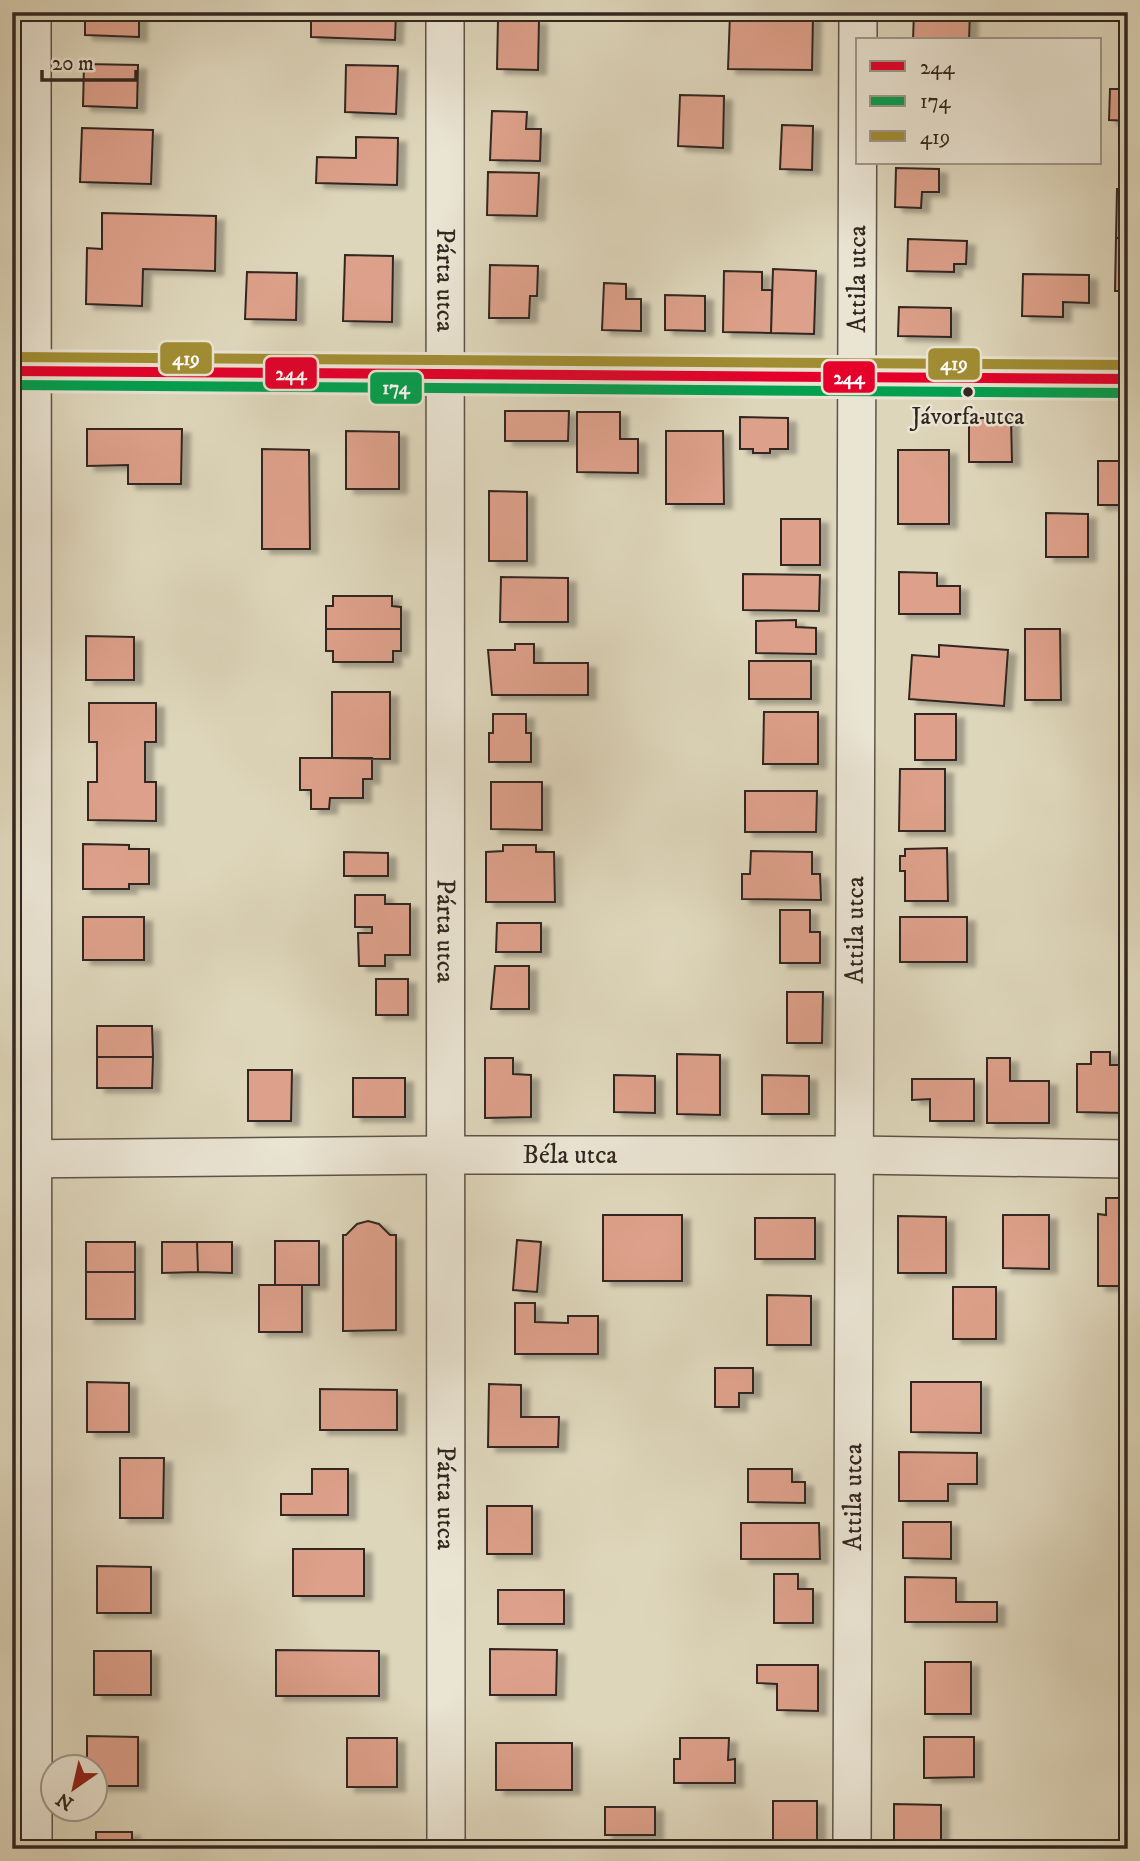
<svg xmlns="http://www.w3.org/2000/svg" width="1140" height="1861" font-family="'IM FELL DW Pica',serif">
<style>
.building{fill:#dda08a;stroke:#322720;stroke-width:2;filter:url(#shadow)}
.lines{fill:none;stroke-linecap:round;stroke-linejoin:round}
.minor-casing{stroke:#5d5347;stroke-width:40}
.secondary-casing{stroke:#322720;stroke-width:42}
.minor{stroke:#eae4d3;stroke-width:37}
.secondary{stroke:#eae4d3;stroke-width:38}
.bus-1-casing{stroke:#eae4d3;stroke-width:16}
.bus-2-casing{stroke:#eae4d3;stroke-width:16}
.bus-3-casing{stroke:#eae4d3;stroke-width:16}
.bus-1{stroke:#e4002b;stroke-width:10}
.bus-2{stroke:#02a04f;stroke-width:10}
.bus-3{stroke:#a18d33;stroke-width:10}
.bus-dot{fill:#322720;stroke:#eae4d3;stroke-width:2.5}
.labels{text-anchor:middle;dominant-baseline:central;stroke-width:5;stroke-linejoin:round;paint-order:stroke}
.bus-label{font-size:24px;fill:#322720;stroke:#eae4d3}
.street-label{font-size:26px;fill:#322720;stroke:#eae4d3}
.line-badge{stroke:#eae4d3;stroke-width:2.5}
.badge-label{font-size:19px;text-anchor:middle;font-weight:bold;fill:#fff}
</style>
<defs>
<filter id="shadow"><feDropShadow dx="8" dy="4.5" stdDeviation="2" flood-color="#0004"/></filter>
</defs>
<rect width="100%" height="100%" fill="#ded6bb"/>
<filter id="stains"><feTurbulence type="fractalNoise" baseFrequency=".00286" numOctaves="4"/><feColorMatrix values="0 0 0 0 .2 0 0 0 0 .09 0 0 0 0 .02 0 0 0 .5 -.17"/></filter>
<radialGradient id="worn" r=".72"><stop offset=".6" stop-color="#630" stop-opacity="0"/><stop offset="1" stop-color="#630" stop-opacity=".3"/></radialGradient>
<path class="building" d="M85 12H139V37L85 35Z
M311 12H396L395 40 311 37Z
M914 12H970L969 40H913Z
M730 14 813 16 812 70 728 69Z
M498 19 539 20 538 70 497 69Z
M84 64 138 65 137 108 83 106Z
M346 65 398 66 396 114 345 112Z
M1110 89H1128V121L1109 120Z
M680 95 724 96 723 148 678 146Z
M492 111 527 112 526 129H541L540 161 490 160Z
M782 125 813 126 812 170 780 169Z
M82 128 153 130 151 184 80 182Z
M356 137 398 138 397 185 316 183 317 157 356 158Z
M896 168 939 169V192H922L921 208 895 207Z
M488 172 539 173 537 216 487 215Z
M1117 189 1128 190V238H1116Z
M102 213 216 216 215 271 143 269 142 306 86 304 87 248 102 249Z
M1116 238H1128V291H1115Z
M908 239 967 241 966 264H954V272L907 271Z
M345 255 393 256 392 322 343 321Z
M490 265 538 266 537 296H530L529 318H489Z
M773 269 816 271 814 334 771 333Z
M724 271 762 272V290H772L771 333 723 332Z
M247 272 297 273 296 320 245 319Z
M1023 274 1089 275V303L1063 302V317L1022 316Z
M604 283 626 284V299H641V331L602 330Z
M665 295 705 296V331L665 330Z
M899 307 951 308V337L898 336Z
M505 411H569L568 441H505Z
M577 412H620V439H638V473L577 472Z
M740 417 788 418V449H770V453H753V449H740Z
M969 418H1011L1012 462H969Z
M87 429H182L181 484H128V465L87 466Z
M346 431 399 432V489H346Z
M666 431H723L724 504H666Z
M262 449 309 450 310 549H262Z
M898 450H949V524H898Z
M1098 461H1128V505H1098Z
M489 491 527 492V561H489Z
M1046 513 1088 514V557H1046Z
M781 519H820V565H781Z
M899 572 937 573V586H960V614H899Z
M743 574 820 575 819 611 743 610Z
M501 577 568 578V622H500Z
M333 596H392V606L401 607V629H326V606H333Z
M796 620V627L816 628V654L756 653V621Z
M326 629H401V651H393V662H333V651H326Z
M1025 629H1060L1061 700H1025Z
M86 636 134 637V680H86Z
M515 644H534V663H588V695H492L488 650H515Z
M939 645 1008 650 1004 706 909 699 912 655 939 657Z
M749 661H811V699H749Z
M332 692H390V759L332 758Z
M89 703H156V742H145V782H156V821L88 820V782H97V742H89Z
M764 712H818V764H763Z
M493 714H526V733H531V762H489V733H493Z
M915 714H956V760H915Z
M300 758H372V779H363V798H330L329 809H311V790H300Z
M900 769H945V831H899Z
M491 782H542V830L491 829Z
M745 791H817L816 832H745Z
M83 844 129 845V849H149V884H129V889H83Z
M503 845H536V852H554L555 902H486V852L503 851Z
M947 848 948 901H905V871H900V856H905V849Z
M751 851 812 852V874H820L821 900 742 899V874H750Z
M344 852 388 853V876H344Z
M355 895H385V904H410V955H385V966H359L358 933H372V927H355Z
M780 910H810V932H820V963H780Z
M83 917H144V960H83Z
M900 917H967V962H900Z
M497 923H541V952H496Z
M495 966H529V1009H491Z
M376 979H408V1015H376Z
M787 992H823L822 1043H787Z
M97 1026H152L153 1057H97Z
M1091 1052H1110V1065H1125V1113L1077 1112V1064H1091Z
M677 1054 720 1055V1115L677 1114Z
M97 1057H153L152 1088H97Z
M485 1058H513V1074L531 1075V1117L485 1118Z
M987 1058H1010V1081H1049V1123H987Z
M248 1070H292L291 1121H248Z
M614 1075 655 1076V1113L614 1112Z
M762 1075 809 1076V1114H762Z
M353 1078H405V1117H353Z
M912 1079H974V1121H930V1099L912 1100Z
M1106 1198H1128V1286H1098V1214L1106 1215Z
M603 1215H682V1281H603Z
M1003 1215H1049V1269L1003 1268Z
M898 1216 946 1217V1273H898Z
M755 1218H815V1259H755Z
M368 1221 379 1224 390 1235H396V1330L343 1331V1235H346L357 1224Z
M517 1240 541 1242 537 1292 513 1290Z
M275 1241H319V1285H275Z
M86 1242H135V1272H86Z
M162 1242H197L198 1272 162 1273Z
M197 1242H232V1273L198 1272Z
M86 1272H135V1319H86Z
M259 1285H302V1332H259Z
M953 1287H996V1339H953Z
M767 1295 811 1296V1345H767Z
M515 1303H535V1322L568 1323V1316H598V1354H515Z
M715 1368H753V1393H739V1407H715Z
M87 1382 129 1383V1432H87Z
M911 1382H981V1433L911 1432Z
M489 1384 521 1385V1417H559L558 1447H488Z
M320 1389 397 1390V1430H320Z
M899 1452 977 1453V1484H948V1501H899Z
M120 1458H164L163 1518H120Z
M312 1469H348V1515H281V1494H312Z
M748 1469H792V1482H805V1503L748 1502Z
M487 1506H532V1554H487Z
M903 1522H951V1559L903 1558Z
M741 1523H819L820 1559H741Z
M293 1549H364V1596H293Z
M97 1566 151 1567V1613H97Z
M774 1574H798V1589H813V1623H774Z
M905 1577 956 1578V1602H997V1622H905Z
M498 1590H564V1624H498Z
M490 1649 557 1650 556 1695H490Z
M276 1650 379 1651V1696H276Z
M94 1651H151V1695H94Z
M925 1662H971V1714H925Z
M757 1665H818V1711L777 1710V1684L757 1683Z
M1120 1734H1128V1783H1120Z
M87 1736 138 1737V1786H94V1766H87Z
M924 1737H974V1777L924 1778Z
M347 1738H397V1787H347Z
M680 1738H729L728 1760 735 1759V1783H674V1759H680Z
M496 1743H572V1790H496Z
M773 1801H817V1841H807V1849H773Z
M894 1804 941 1805V1849H894Z
M605 1807H655V1835H605Z
M96 1832H132V1849H96Z"/>
<g class="lines">
<defs>
<g id="minor">
<path d="M32 12 33 1849"/>
<path id="s1" d="M445 12 446 1849"/>
<path id="s2" d="M12 1159 446 1155H855L1128 1159"/>
<path id="s3" d="M852 1849 858 12"/>
</g>
<path id="secondary" d="M12 371 1128 379"/>
</defs>
<use href="#minor" class="minor-casing"/>
<use href="#secondary" class="secondary-casing"/>
<use href="#minor" class="minor"/>
<use href="#secondary" class="secondary"/>
<defs>
<path id="bus-1" d="M12 371 1128 379"/>
<path id="bus-2" d="M12 385 1128 393"/>
<path id="bus-3" d="M12 357 1128 365"/>
</defs>
<use href="#bus-1" class="bus-1-casing"/>
<use href="#bus-2" class="bus-2-casing"/>
<use href="#bus-3" class="bus-3-casing"/>
<use href="#bus-1" class="bus-1"/>
<use href="#bus-2" class="bus-2"/>
<use href="#bus-3" class="bus-3"/>
</g>
<circle class="bus-dot" cx="968" cy="392" r="6"/>
<g class="labels">
<g class="bus-label">
<text x="968" y="417">Jávorfa utca</text>
</g>
<g class="street-label">
<text stroke="none"><textPath href="#s1" startOffset="268">Párta utca</textPath></text>
<text stroke="none"><textPath href="#s3" startOffset="1570">Attila utca</textPath></text>
<text stroke="none"><textPath href="#s1" startOffset="919">Párta utca</textPath></text>
<text stroke="none"><textPath href="#s3" startOffset="919">Attila utca</textPath></text>
<text stroke="none"><textPath href="#s2" startOffset="558">Béla utca</textPath></text>
<text stroke="none"><textPath href="#s1" startOffset="1486">Párta utca</textPath></text>
<text stroke="none"><textPath href="#s3" startOffset="352">Attila utca</textPath></text>
</g>
</g>
<g class="line-badge">
<rect x="159" y="341" width="54" height="34" rx="7" fill="#a18d33"/>
<rect x="927" y="347" width="54" height="34" rx="7" fill="#a18d33"/>
<rect x="264" y="356" width="54" height="34" rx="7" fill="#e4002b"/>
<rect x="822" y="360" width="54" height="34" rx="7" fill="#e4002b"/>
<rect x="369" y="371" width="54" height="34" rx="7" fill="#02a04f"/>
</g>
<g class="badge-label">
<text x="186" y="365">419</text>
<text x="954" y="370">419</text>
<text x="291" y="380">244</text>
<text x="849" y="384">244</text>
<text x="396" y="394">174</text>
</g>
<rect width="1140" height="1861" fill="none" stroke="#ded6bb" stroke-width="42"/>
<rect x="14" y="14" width="1112" height="1833" fill="none" stroke="#322720" stroke-width="3.5"/>
<rect x="21" y="21" width="1098" height="1819" fill="none" stroke="#322720" stroke-width="2"/>
<rect x="856" y="38" width="245" height="126" fill="#eae4d3" stroke="#a0988b" stroke-width="2"/>
<rect x="870" y="61" width="35" height="10" fill="#e4002b" stroke="#a0988b" stroke-width="2"/>
<text x="920" y="74" font-size="21" fill="#322720">244</text>
<rect x="870" y="96" width="35" height="10" fill="#02a04f" stroke="#a0988b" stroke-width="2"/>
<text x="920" y="108" font-size="21" fill="#322720">174</text>
<rect x="870" y="131" width="35" height="10" fill="#a18d33" stroke="#a0988b" stroke-width="2"/>
<text x="920" y="144" font-size="21" fill="#322720">419</text>
<g transform="translate(74 1788) rotate(214)"><circle r="33" fill="#eae4d3" stroke="#a0988b" stroke-width="2"/>
<path d="M0-5L12 26L0 18L-12 26Z" fill="#8f2418"/>
<text y="-10" font-size="19" font-weight="bold" text-anchor="middle" fill="#322720">N</text>
</g>
<path d="M42 70v10h94v-10" fill="none" stroke="#322720" stroke-width="3.5"/>
<text x="52" y="70" font-size="21" fill="#322720" stroke="#eae4d3" stroke-width="5" paint-order="stroke">20 m</text>
<rect width="100%" height="100%" filter="url(#stains)"/>
<rect width="100%" height="100%" fill="url(#worn)"/>
</svg>
